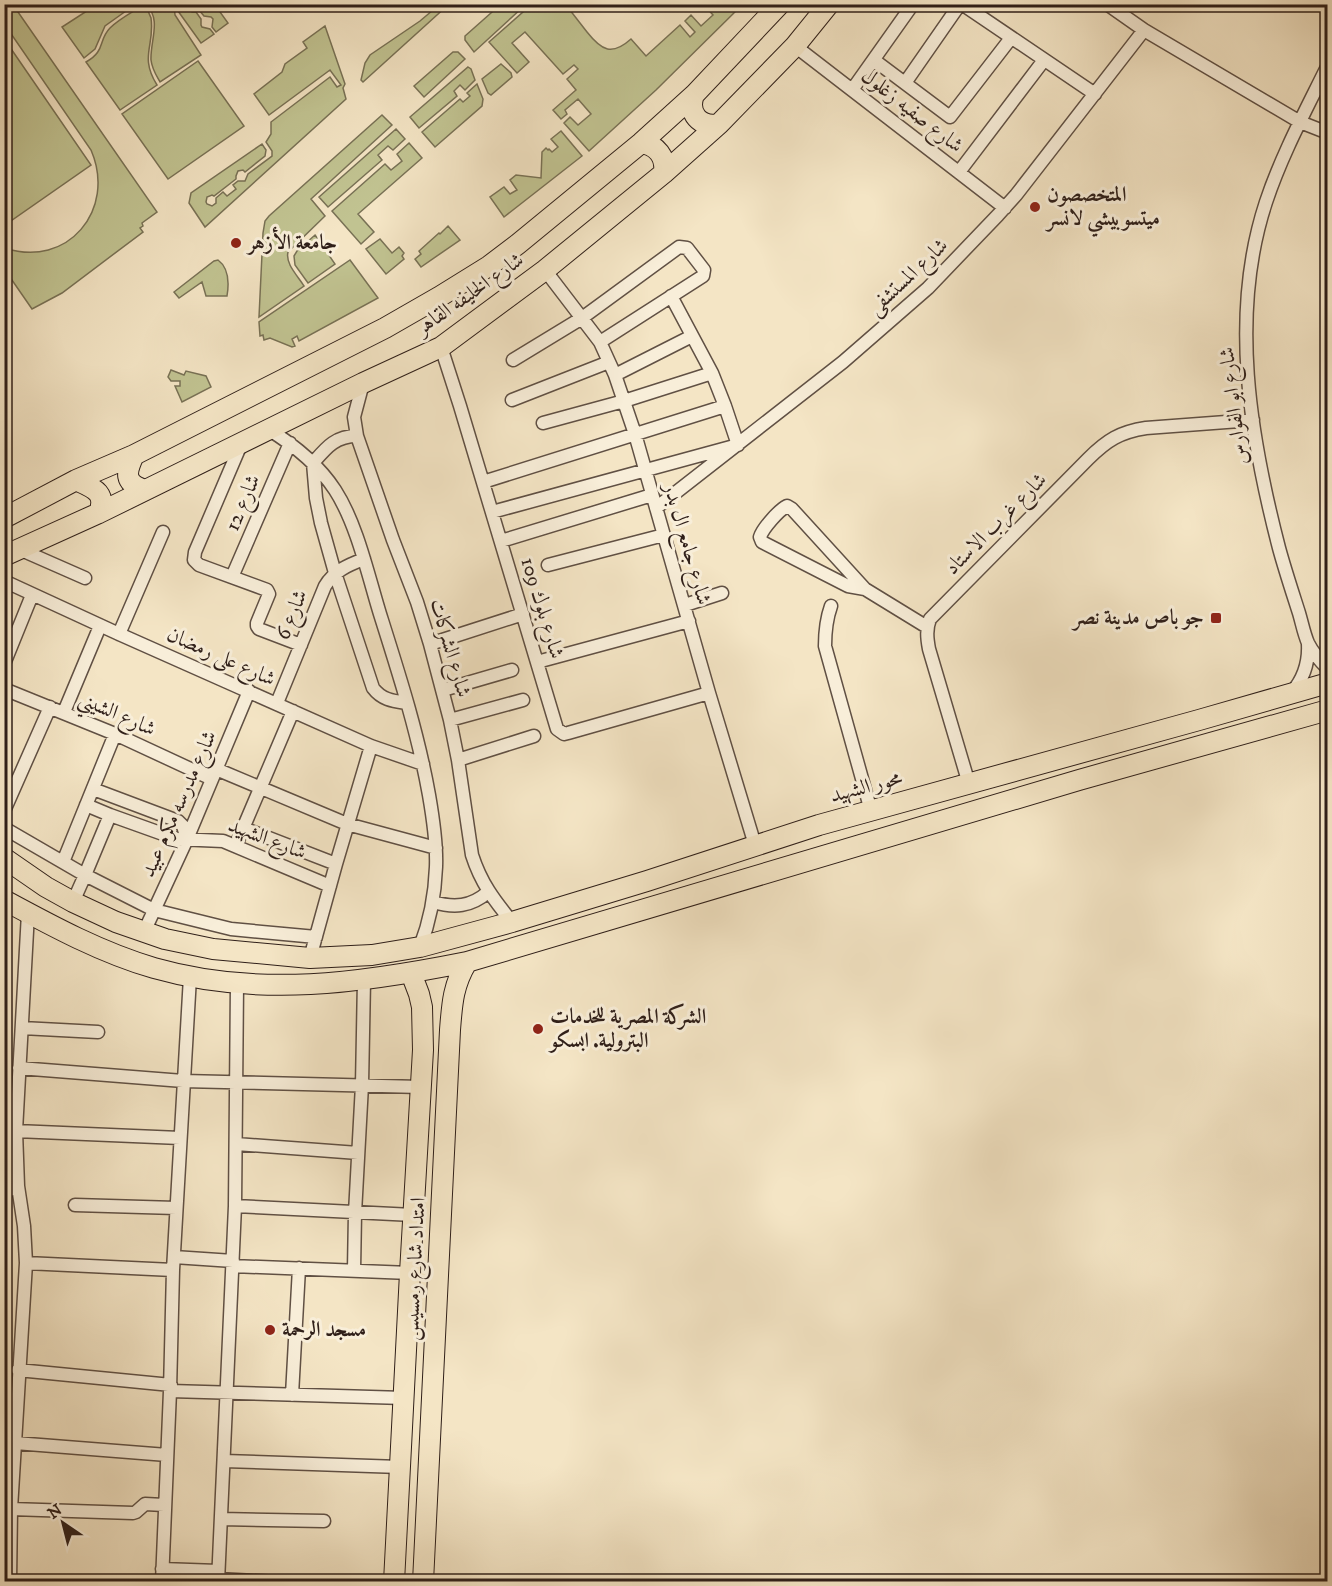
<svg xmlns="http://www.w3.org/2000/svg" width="1332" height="1586" font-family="'IM FELL DW Pica',Amiri,serif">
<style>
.green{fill:#c1c391;stroke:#787155;stroke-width:1.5}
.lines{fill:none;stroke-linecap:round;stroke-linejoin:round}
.minor-casing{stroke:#605044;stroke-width:15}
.primary-casing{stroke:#2f1f19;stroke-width:22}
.minor{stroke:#f8eed9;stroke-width:12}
.primary{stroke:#f4e5c5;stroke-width:20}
.poi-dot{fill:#8f2418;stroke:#f8eed9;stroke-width:2}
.labels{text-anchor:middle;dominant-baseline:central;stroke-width:6;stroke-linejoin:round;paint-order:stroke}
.street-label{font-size:21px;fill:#2f1f19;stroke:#f8eed9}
.poi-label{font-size:21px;font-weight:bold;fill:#2f1f19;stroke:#f8eed9;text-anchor:start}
</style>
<rect width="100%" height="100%" fill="#f4e5c5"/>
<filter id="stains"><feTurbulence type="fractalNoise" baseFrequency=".00333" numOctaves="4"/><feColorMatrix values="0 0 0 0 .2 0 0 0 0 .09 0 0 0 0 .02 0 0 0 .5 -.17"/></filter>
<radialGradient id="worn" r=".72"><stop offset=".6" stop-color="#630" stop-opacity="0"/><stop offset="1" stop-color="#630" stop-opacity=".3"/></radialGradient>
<path class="green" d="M4 5H12L18 12 157 212 142 223 143 226 140 228 143 232 62 293 32 309 5 270V248C67 269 117 210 91 150L5 25Z
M132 5 133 6 105 26 95 49 84 58 62 27 96 5Z
M146 5H174L175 15 201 55 160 82C156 75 152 69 151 60 150 41 162 19 146 5Z
M179 5H189V8L192 12H196L201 19V25L202 27 210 29 214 34 201 43 178 11Z
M200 5H215L228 23 216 32 212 27 213 19 211 17 204 16 199 10Z
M439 5H448L363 82 361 80 365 63 370 55 420 21Z
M500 5H566C573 14 580 23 587 32 602 51 612 56 631 39L646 56 680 25 690 37 695 32 685 21 691 15 701 26 713 15 704 5H742L656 90 589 151 564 123 570 117 578 125 591 114 578 99 565 110 567 114 561 119 553 110 576 90 567 79 578 69 574 65 563 74 525 32 512 43 529 62 517 73 489 42 524 11 522 8 474 52 465 40V36Z
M142 6 148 11 151 18C155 46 139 56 157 85L120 110 86 62C106 51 98 40 110 28 119 19 131 13 142 6Z
M325 26 345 84 343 88 346 99 205 227 189 203 191 193 262 144 266 150 265 156 245 172 243 170 238 171 236 176V179L214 196 212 195 207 197 206 202 207 204 212 206 216 203V198L223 192 227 196 236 189 233 185 238 181H245L248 174 272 156V151L266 142 271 134V122L330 77 337 87 341 85 330 70 269 115 254 94 282 72 285 64 307 48 303 42Z
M5 40 91 165 5 225H4Z
M453 52H458L465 59 424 97 414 86Z
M198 61 244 126 168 179 122 114Z
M501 64 511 73 512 77 491 95 488 93 482 79Z
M468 67 471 69 475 80 465 90 460 85 454 91 457 96 419 128 410 117Z
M477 84 483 99 482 106 435 147 422 132 460 99 463 102 470 96 467 93Z
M382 115 392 125 311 199 325 216 288 252C285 264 298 276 304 286L259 317 263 233 265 221 269 216Z
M396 129 405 139 393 150 388 146 378 155 382 160 328 207 319 197Z
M561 131 582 156 504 217 490 197 504 187 510 194 517 190 510 180 516 175 541 178 542 152 546 148 548 150 549 149 552 152 558 147 551 139Z
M409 143 422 158 358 214 374 232 361 244 332 211 385 164 391 170 402 161 397 154Z
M448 226 460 240 421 267 415 259 421 254 419 251 439 233 440 234Z
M315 235 335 264 308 283 295 265 294 256 297 251Z
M380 239 392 253 399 247 404 253 402 256 404 259 386 274 366 249Z
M218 260C229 268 229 284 227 296H206L202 282 179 298 174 292 214 261Z
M350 260 378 298 299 341 297 336 292 339 295 346 292 347 270 338 264 340 263 335 260 336 259 322Z
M171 370 184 375 186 371 206 376 211 387 182 402 175 386H180V381H171L168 377Z"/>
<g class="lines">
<defs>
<path id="minor" d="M962 4 1095 94
M1107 4 1144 30 1300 122 1328 133
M795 46 1005 208
M874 60 950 117 1011 38
M1328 65C1306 110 1282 154 1266 202 1229 314 1250 436 1279 548 1285 570 1292 591 1299 613 1302 623 1304 634 1308 643 1313 653 1320 661 1328 669
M905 83 960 4
M852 90 913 4
M959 172 1044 60
M545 270 600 342 615 375 635 434 709 693 755 845
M441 347 460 406 557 729 564 734 568 733 709 693
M513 360 582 318 679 247 687 248 704 270 703 276 600 342
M615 375 692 336
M363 383 354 417 357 436 393 540 417 602 430 644 450 720 458 760 472 855C481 883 494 900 512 922
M512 400 609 362
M543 423 624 401 712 373
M268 429C294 445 318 464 335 490 357 524 368 575 380 614 399 674 418 733 429 795 433 818 437 843 436 867 435 895 430 921 420 947
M357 436C335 436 326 448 313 463L316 498 321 523 335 573 373 688C382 700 393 701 407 703
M242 442 195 552 194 560 199 565 267 590 269 594 257 623V626L259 629 301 645
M483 482 725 406
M787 506 792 509 865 589 848 586 762 542 760 537C763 528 779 510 787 506Z
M656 508 843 362 928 288 998 215 1016 195 1144 30
M492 512 738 445 725 406 712 373 671 296
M501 541 652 495
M19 549 85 578
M548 565 664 535
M232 577 290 443
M4 581 119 634 371 746 423 764
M865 589 927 627
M685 605 722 593
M831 606C826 620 825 632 825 646L871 811
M119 634 163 532
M430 644 523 614
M537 662 689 621
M4 664 32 595
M4 689 115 734 212 779
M443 690 512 670
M1292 692C1304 678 1309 663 1308 644
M277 703 325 586C334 571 348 565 364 559
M64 712 100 626
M450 720 523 700
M458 760 534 736
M216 769 347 824 436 848
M969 784 929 649C927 638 926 629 930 619L1088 459C1107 440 1120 432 1146 428L1253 420
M93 789 178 821 183 826 187 839
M86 805 110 815 177 839 223 841 330 886
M4 811 50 707
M4 828 85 875 154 910 231 929 316 937
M243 828 336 864
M236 845 293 711
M63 862 115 734
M73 902 85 875 110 815
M433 902C454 908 471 907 488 892
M144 932 187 839 249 691
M310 958 336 864 371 746
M22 1028 98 1032
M19 1068 183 1081 421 1087
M16 1131 180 1138
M236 1144 358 1153
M4 1193 18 1186
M75 1205 176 1208
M235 1206 413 1215
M174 1257 233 1261
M26 1263 173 1270
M232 1266 410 1273
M354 1270 355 1213 362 1085 364 980
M18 1370 171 1385
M170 1391 404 1398
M292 1395 299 1268
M15 1443 167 1455
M224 1461 400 1467
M11 1509 133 1513 136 1512 145 1504 164 1505
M221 1519 324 1521
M162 1569 218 1571
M218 1579 278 1582
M10 1582 11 1509 26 1263 24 1226 18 1186 16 1131 28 913
M162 1582 170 1391 173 1270 190 977
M218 1582 235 1206 237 984"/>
<path id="primary" d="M694 95C687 113 700 128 719 124
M641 143C657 145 666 157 664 173
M134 455C126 472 123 483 145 490
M76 480C93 488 107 492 99 513
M4 518 76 480 134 455 385 328 439 297 489 266 518 244 641 143 694 95 780 4
M4 556 99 513 363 383 441 347 545 270 664 173 719 124 795 46 829 4
M4 858 46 887 73 902 116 922 165 939 213 949 310 958 372 955 420 947 512 922 647 881 819 825 1199 720 1328 683
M4 900C52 926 102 953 154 968 259 998 362 983 467 962L1079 780 1328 710
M394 1582 410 1273 423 1050 422 1007 419 994 411 973
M423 1582 450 1030C452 1004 453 985 467 962"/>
</defs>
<use href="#minor" class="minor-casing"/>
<use href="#primary" class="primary-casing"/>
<use href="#minor" class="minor"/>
<use href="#primary" class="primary"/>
</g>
<g class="poi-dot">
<circle cx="1035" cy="207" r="6"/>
<circle cx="236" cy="243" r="6"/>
<rect x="1210" y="612" width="12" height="12" rx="3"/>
<circle cx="538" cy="1029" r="6"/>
<circle cx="270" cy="1330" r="6"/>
</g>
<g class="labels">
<g class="street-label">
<text transform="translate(912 111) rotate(38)">شارع صفيه زغلول</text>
<text transform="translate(908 277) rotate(-43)">شارع المستشفى</text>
<text transform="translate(470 294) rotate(-35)">شارع الخليفه القاهر</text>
<text transform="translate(1234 406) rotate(-97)">شارع ابو الفوارس</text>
<text transform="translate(243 503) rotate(-67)">شارع 12</text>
<text transform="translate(996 524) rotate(-45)">شارع غرب الاستاد</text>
<text transform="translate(687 544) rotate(74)">شارع جامع ال بدر</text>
<text transform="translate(542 608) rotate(73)">شارع بلوك 109</text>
<text transform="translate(292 615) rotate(-68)">شارع 6</text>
<text transform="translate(450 648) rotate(74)">شارع الشركات</text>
<text transform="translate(221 657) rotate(24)">شارع على رمضان</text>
<text transform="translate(117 714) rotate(24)">شارع الشيني</text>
<text transform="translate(866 787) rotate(-15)">محور الشهيد</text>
<text transform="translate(179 804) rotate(-66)">شارع مدرسه مكرم عبيد</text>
<text transform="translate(267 839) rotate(21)">شارع الشهيد</text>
<text transform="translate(415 1269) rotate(-87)">امتداد شارع رمسيس</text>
</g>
<g class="poi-label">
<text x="1047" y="195">المتخصصون<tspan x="1047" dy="24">ميتسوبيشي لانسر</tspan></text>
<text x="248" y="243">جامعة الأزهر</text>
<text x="1204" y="618" text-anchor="end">جو باص مدينة نصر</text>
<text x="550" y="1017">الشركة المصرية للخدمات<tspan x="550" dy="24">البترولية. ابسكو</tspan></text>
<text x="282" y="1330">مسجد الرحمة</text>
</g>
</g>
<rect width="1332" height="1586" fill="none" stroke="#f4e5c5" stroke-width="24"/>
<rect x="6" y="6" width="1320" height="1574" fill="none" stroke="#2f1f19" stroke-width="3"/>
<rect x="12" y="12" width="1308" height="1562" fill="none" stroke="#2f1f19" stroke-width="1.5"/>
<g transform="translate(63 1523) rotate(325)" stroke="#f8eed9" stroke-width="4.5" paint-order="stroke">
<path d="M0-4.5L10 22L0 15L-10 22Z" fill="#2f1f19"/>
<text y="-9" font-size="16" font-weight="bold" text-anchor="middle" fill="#2f1f19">N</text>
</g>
<rect width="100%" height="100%" filter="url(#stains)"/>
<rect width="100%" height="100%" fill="url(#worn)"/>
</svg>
